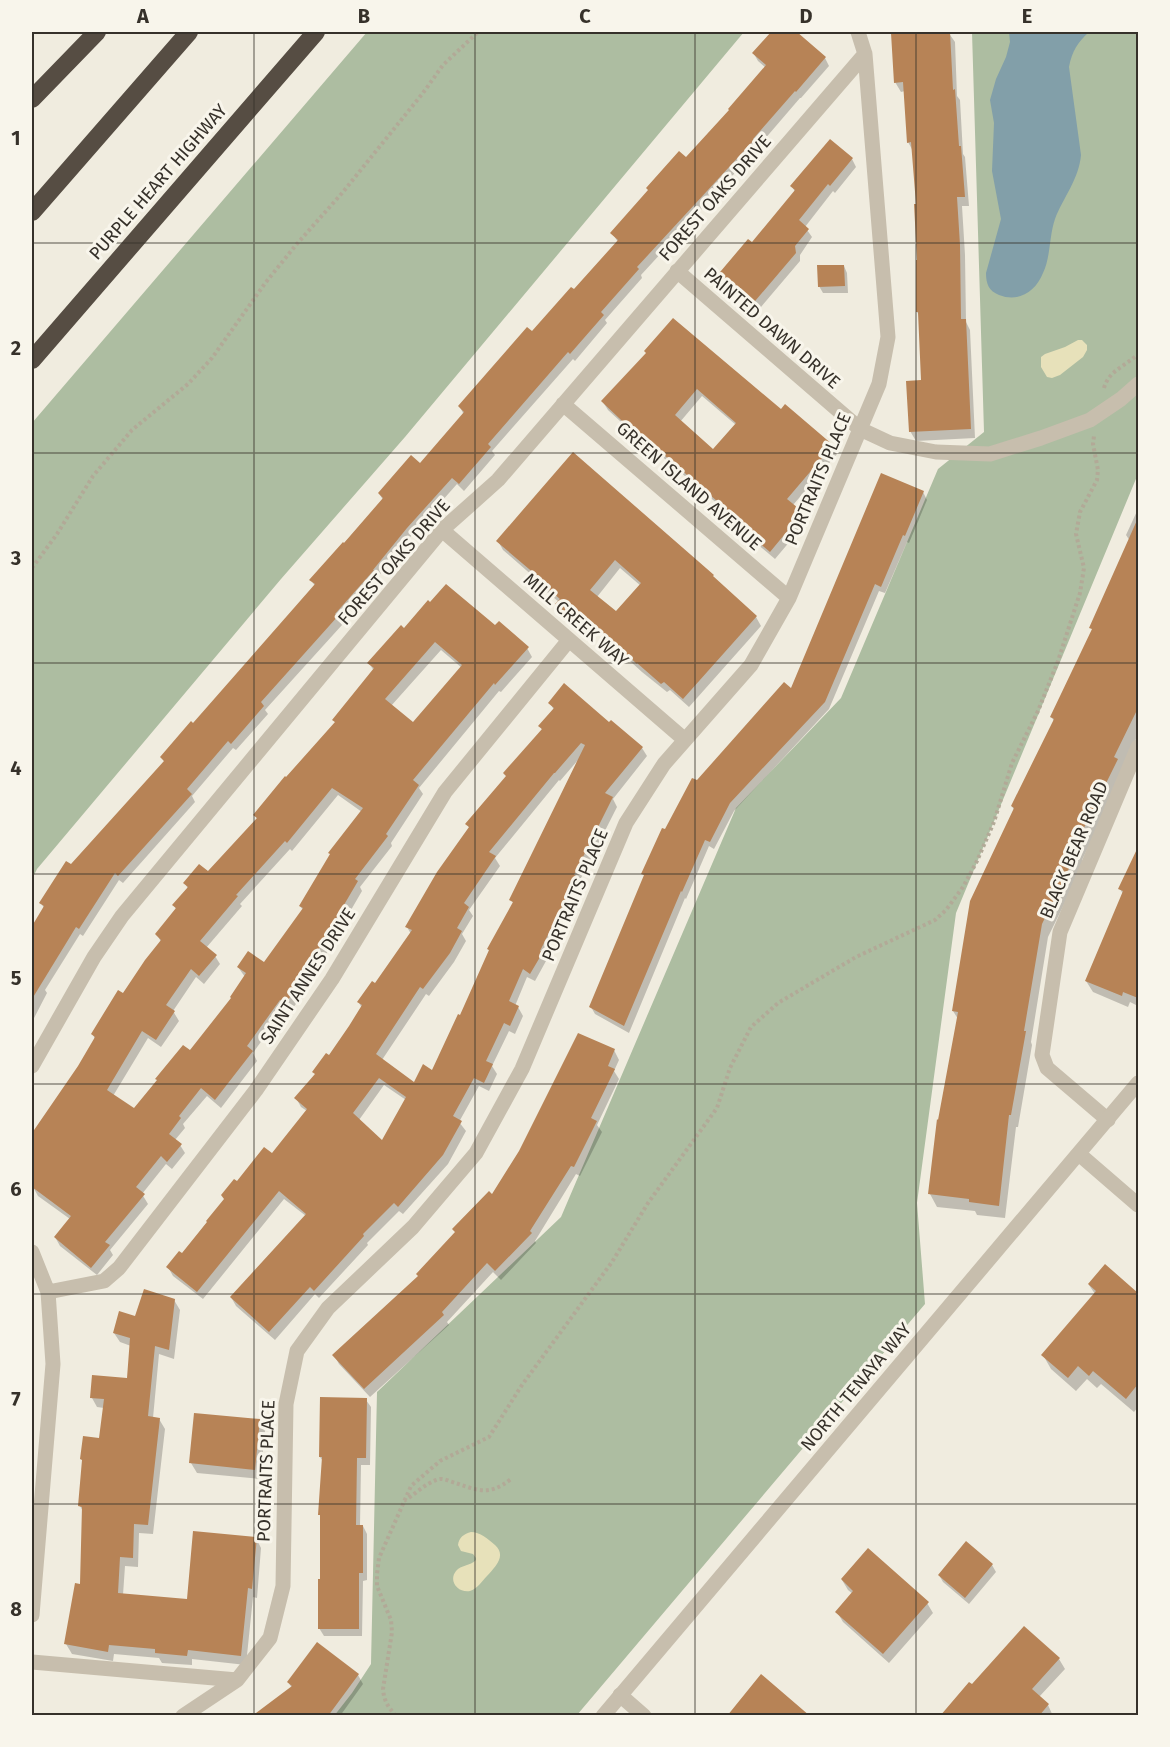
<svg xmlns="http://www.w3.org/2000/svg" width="1170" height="1747" font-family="'Fira Sans',sans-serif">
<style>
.green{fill:#adbda1}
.sand{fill:#e7e1ba}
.water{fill:#829fa9}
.shadow{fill:#0003;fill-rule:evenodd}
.building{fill:#b78356;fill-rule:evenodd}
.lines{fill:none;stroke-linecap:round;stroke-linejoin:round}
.path{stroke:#b2a997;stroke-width:4;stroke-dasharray:3 3;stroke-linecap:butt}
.minor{stroke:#c7bead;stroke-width:15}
.tertiary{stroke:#c7bead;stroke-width:15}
.motorway{stroke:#564d43;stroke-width:18}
.grid{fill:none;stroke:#36312a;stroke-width:1.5;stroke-opacity:0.55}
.labels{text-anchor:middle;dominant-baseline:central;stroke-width:6;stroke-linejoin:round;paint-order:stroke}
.street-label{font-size:18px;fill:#36312a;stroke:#f8f5eb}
.neatline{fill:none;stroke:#36312a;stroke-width:2}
.grid-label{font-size:20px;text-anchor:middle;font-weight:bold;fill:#36312a}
</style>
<rect width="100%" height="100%" fill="#f0ecdf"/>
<path class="green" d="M367 32H744L405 437 281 579 37 869 32 879V423Z
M972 32H1138V474L956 913 917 1203 925 1304 577 1715 334 1716 352 1693 371 1664 377 1392 561 1217 736 808 841 698 938 469 984 432Z"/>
<path class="sand" d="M1078 340H1082L1087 345V350L1083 357 1060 375 1052 378 1047 377 1041 367V357L1045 354 1065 347Z
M471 1532C480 1532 488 1539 495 1545 507 1556 495 1567 487 1576 482 1581 477 1589 470 1591 458 1593 448 1581 456 1571 461 1565 470 1566 476 1560V1558L473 1554 461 1551 458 1545C459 1537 464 1534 471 1532Z"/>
<path class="water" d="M1009 32H1089C1078 42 1072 51 1069 67L1081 155C1079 179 1063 198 1055 219 1049 236 1051 256 1043 273 1036 291 1019 303 999 295 989 291 986 284 986 273L1001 219 992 171 994 123 990 100 996 79 1006 57 1010 42Z"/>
<path class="shadow" d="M773 32H794L825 58 829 66 801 98H800L757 148V149L641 275 642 278 605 320 607 323 575 361 573 359 492 451 495 455 464 491 457 484 411 536 377 578 378 579 340 621 342 625 265 710 268 714 236 750 233 748 192 796 195 802 123 883 119 880 83 936 80 934 45 990 47 993 32 1022V928L44 908 41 903 71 866 165 763 162 758 194 725 315 586 311 580 383 500 379 493 420 465 464 415 460 407 574 291 618 242 612 233 686 159 731 110 766 68 758 61 754 54Z
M906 32H948L955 42 957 96 960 100 963 154 965 157 969 206H962L965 255 966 322 970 330 975 438 916 441 910 431 922 382 920 316 917 312 918 205 913 151 908 142 905 91 901 92 895 82Z
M852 159 856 167 835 193 833 191 805 227 812 237 800 255V261L755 314 721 286 717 278 752 244 795 192 792 186Z
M844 266 847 273 848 293H823L819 286Z
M647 354 781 411 832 446 837 454 793 505 802 513 807 521 775 559 737 527 732 518 733 517 645 442 644 443 608 410 603 402ZM702 396 736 425 714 452 680 422Z
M573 454 756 617 761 626 689 707 670 690 667 692 642 672 586 621 580 628 562 613 557 604 559 602 547 592 542 584 503 550 498 541ZM620 568 641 586 616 613 597 597Z
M923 492 927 500 909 543 907 542 885 593 879 591 829 709 734 811 714 849 709 846 686 899 685 898 629 1033 595 1014 591 1007 645 876 643 874 666 831 698 782 792 691Z
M1138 509V735L1122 768 1125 773 1082 860 1084 864 1048 937 1031 1042 1032 1045 1018 1127H1016L1005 1218 977 1215 975 1211 937 1207 930 1194 958 1019 953 1011 1014 810 1012 806 1054 722 1052 717 1093 631 1091 627 1130 541 1126 535Z
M495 628 527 648 532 657 501 692 499 691 419 788 423 794 391 843 392 846 360 887 362 891 333 941 334 943 299 991 302 995 291 1011 285 1008 253 1053 257 1061 221 1108 207 1096 183 1124 185 1128 175 1140 180 1145 185 1153 172 1169 166 1164 142 1194 148 1204 110 1250 113 1255 97 1275 60 1246 55 1237 70 1219 38 1196 33 1187 35 1185 32 1182V1136L49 1113 95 1040 93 1034 161 942 157 934 176 909 174 906 188 889 185 883 208 873 257 819 255 815 336 723 333 720 374 671 369 663 404 630ZM441 650 462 668 413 724 391 706ZM338 795 362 812 300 906 303 910 264 964 238 967 245 977 232 999 190 1052 134 1110 113 1096 148 1038 161 1047 179 1021 173 1011 196 977 204 984 220 964 215 956 206 948 242 906 240 904 290 849 292 851Z
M550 703 609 724 642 748 647 756 613 799 617 807 579 882 581 886 545 958 546 961 535 981 527 977 515 1006 518 1007 523 1016 515 1034 509 1031 492 1066 497 1074 489 1091 479 1086 459 1122 466 1131 448 1164 403 1214 399 1211 367 1243 368 1245 319 1298 315 1294 275 1340 236 1306 231 1297 306 1216 284 1199 203 1299 173 1276 168 1267 182 1255 237 1183 272 1155 307 1111 301 1107 296 1098 329 1057 362 1008 359 1003 375 985 411 934 407 927 470 829 467 824 507 777 542 730 540 726 554 710ZM578 760 511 900 514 904 488 949 490 952 461 1017 433 1072 415 1084 382 1060 426 994 429 996 454 962 466 941 462 934 473 916 469 910 500 866 495 858 559 780 560 781ZM384 1085 406 1100 383 1143 359 1120Z
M1138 851V1006L1130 1002 1128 1007 1093 992 1086 981 1123 894 1120 889Z
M614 1050 619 1060 614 1071 619 1079 597 1125 602 1132 580 1176 576 1174 535 1241 536 1243 501 1280 493 1272 447 1322 449 1325 370 1397 339 1364 334 1355 419 1277 492 1197Z
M1105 1266 1138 1295V1407L1134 1412 1101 1384 1097 1388 1087 1379 1076 1391 1051 1369 1043 1355 1095 1294 1089 1285Z
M174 1300 180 1310 174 1359 159 1354 153 1418 159 1419 165 1429 153 1534 139 1533 138 1567 125 1566 123 1595 189 1600 256 1538 261 1548 257 1598 253 1597 246 1665 192 1659V1665L162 1663 159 1658 114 1654 113 1661 72 1654 66 1644 82 1585 84 1513 80 1506 100 1440 104 1408 97 1407 92 1398 128 1380 131 1346 120 1342 114 1333 136 1318Z
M366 1400 371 1407 370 1465H361L360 1526H363L367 1534V1580L363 1581 362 1636H324L319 1628 322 1580V1518L319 1514 323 1461 320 1457Z
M259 1421 265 1431 260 1479 197 1473 191 1463Z
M966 1543 992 1565 996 1572 969 1604 943 1582 939 1575Z
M842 1580 927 1603 933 1613 889 1663 843 1622 837 1612 853 1594 848 1590Z
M1059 1659 1065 1669 1039 1697 1048 1705 1053 1716H943L972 1686Z
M358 1675 363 1684 340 1716H254L292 1688 288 1682Z"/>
<path class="building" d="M771 32H797L826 57 796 92 795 91 753 139 754 140 637 267 639 269 601 312 604 315 570 354 568 352 488 444 491 447 459 484 452 478 407 528 373 570H374L335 614 338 616 261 702 264 706 231 744 228 741 187 789 192 794 118 876 115 873 79 929 76 927 32 999V926L44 906 39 903 66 861 71 864 164 761 160 757 191 721 193 723 315 584 309 580 343 542 344 543 383 498 378 493 411 455 420 463 464 412 458 406 527 327 532 331 571 287 574 289 618 240 610 233 648 190 646 188 679 151 686 157 729 110 728 109 766 65 752 53Z
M950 32 953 90 955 89 959 146H961L965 197H957L960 245 961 319H966L971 429 909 432 906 381 921 380 918 312H916V260H917L914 204H916L911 142 907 143 903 82 894 83 891 33Z
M830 139 853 158 830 186 828 184 799 220 809 229 795 246 796 253 750 307 715 278 748 239 752 242 795 190 790 186Z
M817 265H844L845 286 818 287Z
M673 318 781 409 785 404 833 445 787 499 803 512 770 552 730 518 733 515 640 434 638 436 601 401 646 353 644 351ZM697 389 736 423 713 449 675 415Z
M573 452 714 575 713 576 757 616 683 699 664 682 661 684 637 663V664L581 613 575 620 555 604 560 599 540 582 542 580 496 541ZM615 560 641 583 616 611 590 590Z
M881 473 924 491 905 536 903 535 881 587 875 584 825 702 730 803 710 842 705 840 682 892 681 891 624 1026 589 1007 644 875 641 874 662 828 665 829 692 778 697 780 784 682 791 688Z
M1138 518V708L1114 757 1118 759 1074 848 1078 850 1042 924 1024 1031H1026L1011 1115H1009L999 1206 969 1202V1199L928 1194 937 1119 938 1120 958 1012 952 1011 970 901 1014 808 1011 806 1054 719 1050 717 1092 629 1089 628Z
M446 584 495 625 499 621 529 647 495 685 494 683 413 780 419 785 386 834 388 836 355 879 358 881 328 932 330 933 294 983 298 985 286 1003 280 1000 247 1046 253 1051 215 1100 201 1088 179 1116 181 1118 169 1134 182 1144 167 1162 161 1156 136 1187 145 1194 105 1242 110 1245 91 1268 54 1237 71 1216 32 1187V1133L78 1066 95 1037 91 1034 118 990 123 993 145 960 161 940 155 934 176 908 172 905 188 887 183 883 199 864 208 871 257 818 253 815 285 776 286 777 335 722 332 720 374 668 367 663 401 625 404 628 428 600 430 602ZM435 642 462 665 413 722 385 699ZM332 788 363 808 328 853 330 854 299 906 303 908 264 962 248 951 237 967 246 973 230 997 231 998 190 1050 183 1045 155 1079 157 1080 134 1108 107 1090 142 1031 156 1040 175 1011 166 1005 191 969 199 976 217 955 200 941 238 896 236 895 285 841 287 843Z
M564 683 609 722 611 720 643 747 605 793 613 797 574 875 577 876 540 951 543 952 530 974 523 969 509 1001 519 1006 510 1026 504 1023 486 1061 493 1064 484 1083 474 1078 453 1116 462 1121 443 1155 398 1207 394 1203 363 1234 364 1236 314 1291 310 1287 269 1332 230 1297 306 1214 279 1191 197 1292 166 1267 179 1251 182 1253 207 1222 206 1221 224 1199 221 1195 234 1179 237 1181 264 1147 272 1153 307 1109 294 1098 315 1074 312 1072 326 1053 329 1055 349 1026 362 1005 357 1002 372 981 375 983 412 930 405 927 437 872 469 827 465 824 506 776 503 773 542 729 538 726 554 708 548 703ZM581 743 585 745 509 900 513 902 487 949 489 950 460 1015 458 1014 432 1070 423 1064 414 1082 376 1054 420 987 423 989 450 953 462 931 457 928 469 907 464 903 496 856 489 852 554 773H555ZM379 1078 406 1097 382 1140 353 1113Z
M1138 847V998L1123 992 1122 996 1085 981 1123 891 1118 889Z
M578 1033 615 1049 608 1066 615 1069 591 1118 597 1121 574 1167 571 1166 530 1231 532 1233 495 1271 487 1263 442 1312 444 1315 364 1389 332 1355 418 1276 416 1274 455 1232 452 1229 489 1191 492 1194 519 1151Z
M1105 1264 1138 1293V1384L1126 1399 1093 1371 1089 1376 1078 1366 1068 1378 1041 1355 1096 1291 1088 1284Z
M144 1289 175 1299 169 1350 155 1346 148 1416 160 1418 148 1525 134 1524 133 1558 120 1557 118 1593 187 1599 193 1531 257 1537 252 1589 248 1588 241 1656 188 1650 187 1656 155 1653V1649L109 1645 108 1652 64 1644 75 1583 80 1584 82 1507 78 1506 82 1460 80 1459 83 1436 99 1438 104 1399 90 1398 92 1375 127 1378 130 1338 113 1333 119 1311 135 1316Z
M320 1397 367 1398 366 1458H357L356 1525H363V1573H359V1629H318V1579H320V1515H318L322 1457H319Z
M194 1413 260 1419 255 1470 189 1463Z
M966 1541 993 1564 965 1598 938 1575Z
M868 1548 929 1602 883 1654 835 1612 853 1591 841 1579Z
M1024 1626 1060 1658 1032 1689 1049 1704 1039 1716H940L969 1682 972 1684Z
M317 1642 359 1674 328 1716H252L292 1686 287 1682Z
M761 1674 810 1716H727Z"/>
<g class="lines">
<path class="path" d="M1104 388C1109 370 1126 366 1138 354
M32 568 57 534 93 476 132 430 188 384 212 358 266 282 296 245 343 192 423 93 443 65 478 32
M32 756V768
M404 1501C414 1495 425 1484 436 1480 440 1478 445 1479 449 1481 476 1489 487 1498 511 1479
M396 1716C388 1707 384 1701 383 1689L392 1632 391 1620 377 1586V1574L379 1558 411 1486 440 1461 489 1437 522 1385 612 1262 648 1203 717 1108 730 1068 751 1027 778 1003 856 957 935 920 946 910 963 887 977 861 994 822 1012 763 1038 711 1058 661 1080 593 1084 568 1076 534 1080 512 1097 480 1098 470 1093 444 1094 436"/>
<path class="minor" d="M677 271 860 429 890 443 936 452 990 454 1041 438 1090 420 1121 399 1138 384
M563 404 789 598
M442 530 685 740
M32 1066 94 957 122 916 442 530 498 480 865 54
M1108 1120 1047 1068 1042 1055 1060 932 1138 747
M1079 1154 1138 1205
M32 1252 48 1292 53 1364 32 1615
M48 1292 104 1281 119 1268 256 1090 332 979 445 792 569 640
M32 1662 237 1680
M620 1695 644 1716
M183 1716 237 1680 270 1638 283 1586 286 1404 297 1351 328 1308 413 1227 476 1153 522 1069 626 823 664 764 751 665 789 598 879 384 888 337 865 54 858 32"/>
<path class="tertiary" d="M603 1716 1138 1083"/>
<path class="motorway" d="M32 99 97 32
M32 212 189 32
M32 360 316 32"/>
</g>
<path class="grid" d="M254 32V1716M475 32V1716M695 32V1716M916 32V1716M32 243H1138M32 453H1138M32 663H1138M32 874H1138M32 1084H1138M32 1294H1138M32 1504H1138"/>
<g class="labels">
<g class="street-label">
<text transform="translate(158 182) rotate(-49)">PURPLE HEART HIGHWAY</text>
<text transform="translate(715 198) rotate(-49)">FOREST OAKS DRIVE</text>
<text transform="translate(772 328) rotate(41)">PAINTED DAWN DRIVE</text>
<text transform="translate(818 479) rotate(-67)">PORTRAITS PLACE</text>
<text transform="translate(689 486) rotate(41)">GREEN ISLAND AVENUE</text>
<text transform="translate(394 562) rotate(-49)">FOREST OAKS DRIVE</text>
<text transform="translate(576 620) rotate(41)">MILL CREEK WAY</text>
<text transform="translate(1074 850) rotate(-67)">BLACK BEAR ROAD</text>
<text transform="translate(575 895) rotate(-67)">PORTRAITS PLACE</text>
<text transform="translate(308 976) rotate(-57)">SAINT ANNES DRIVE</text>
<text transform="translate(856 1387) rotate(-50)">NORTH TENAYA WAY</text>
<text transform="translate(266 1471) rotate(-88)">PORTRAITS PLACE</text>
</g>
</g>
<rect width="1170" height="1747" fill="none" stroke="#f8f5eb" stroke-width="66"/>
<rect x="33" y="33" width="1104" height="1681" class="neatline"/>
<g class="grid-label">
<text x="143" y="23">A</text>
<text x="364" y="23">B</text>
<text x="585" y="23">C</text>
<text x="806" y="23">D</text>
<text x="1027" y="23">E</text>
<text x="16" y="145">1</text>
<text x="16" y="355">2</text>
<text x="16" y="565">3</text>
<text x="16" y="775">4</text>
<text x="16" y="985">5</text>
<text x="16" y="1196">6</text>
<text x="16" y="1406">7</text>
<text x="16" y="1616">8</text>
</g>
</svg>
